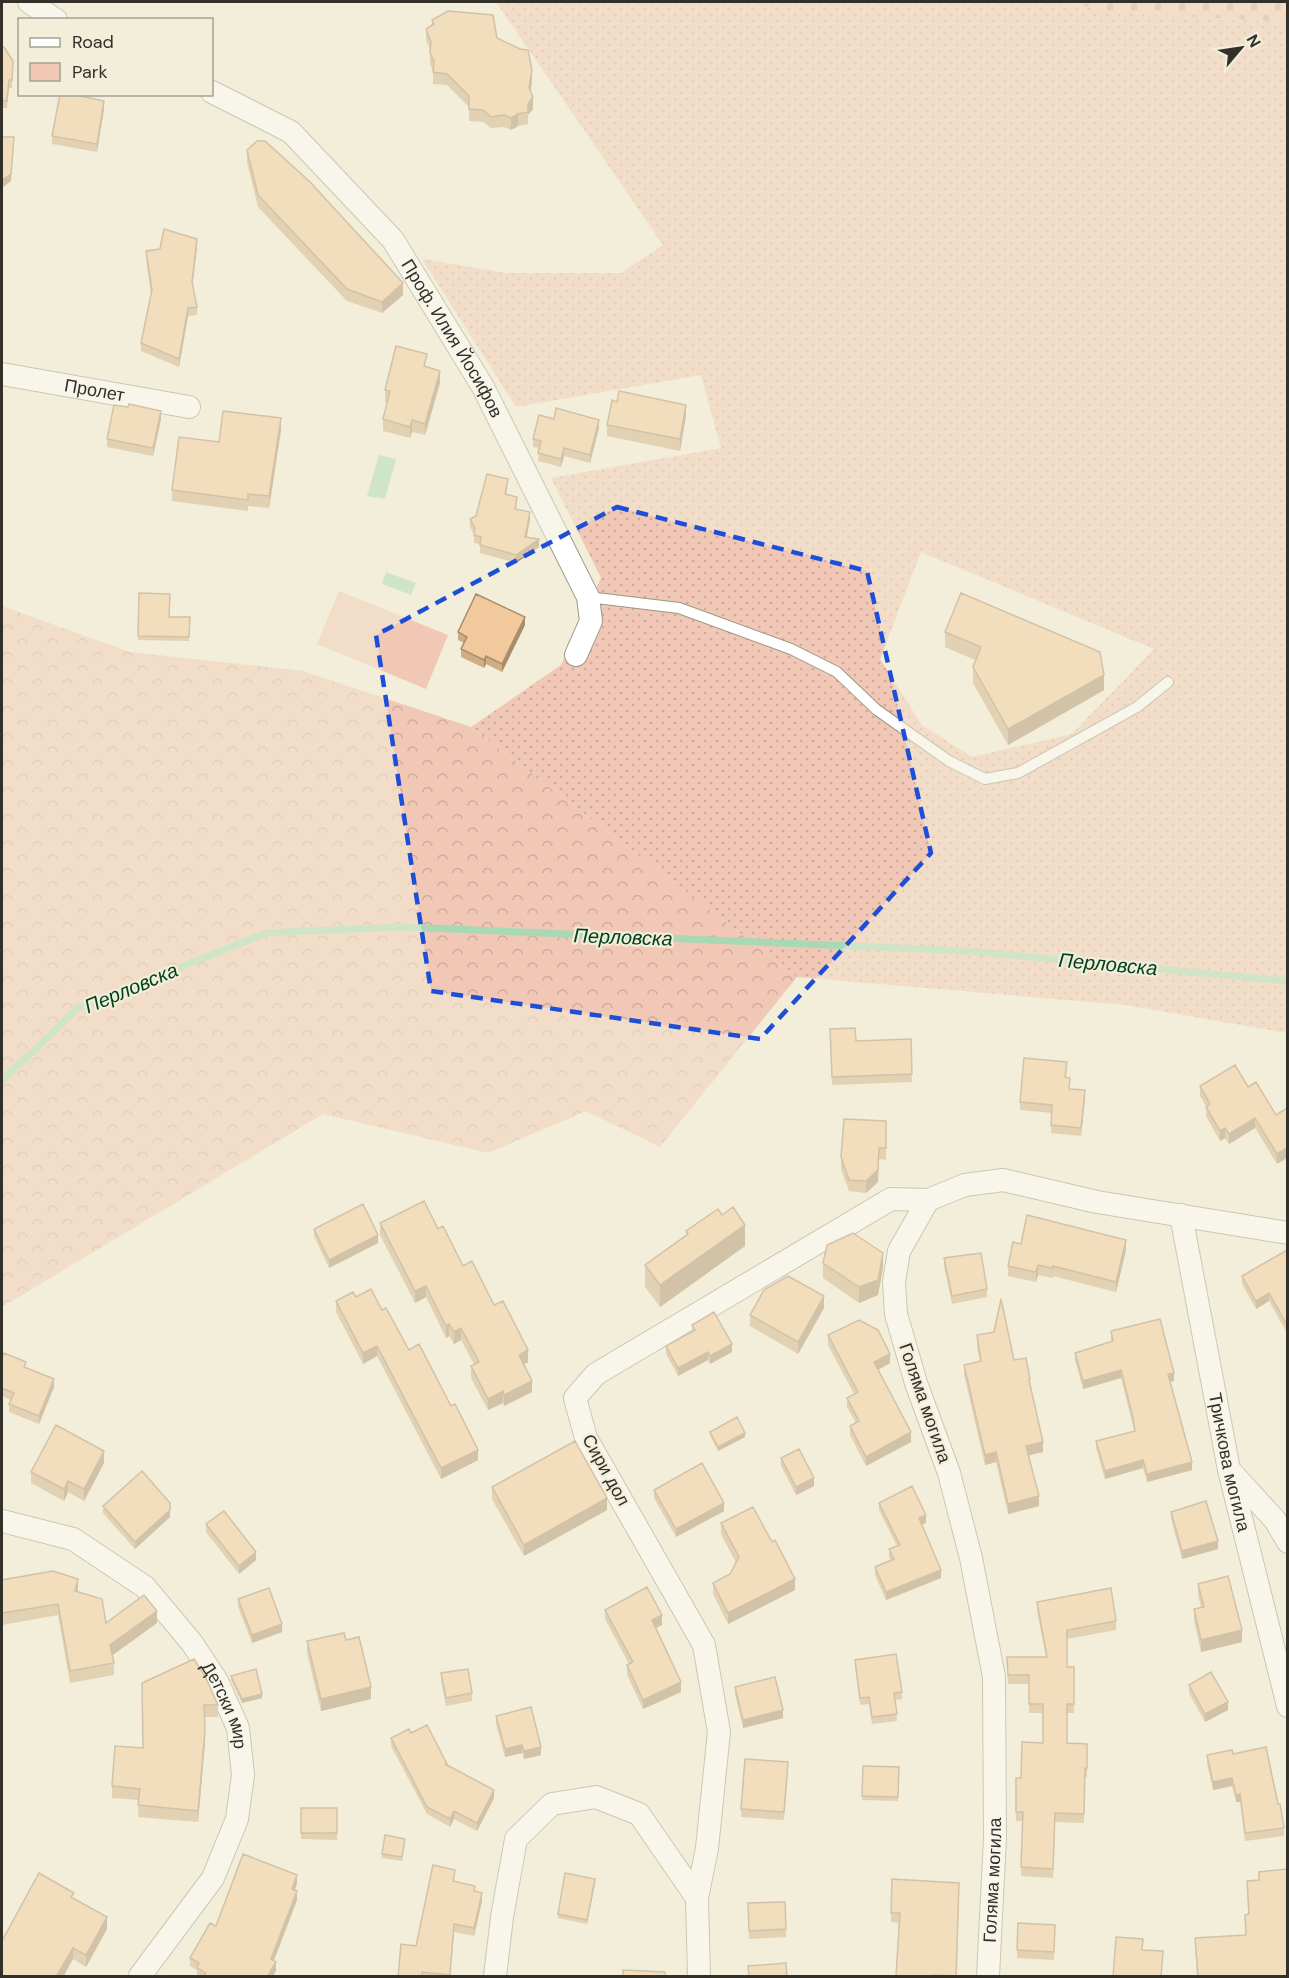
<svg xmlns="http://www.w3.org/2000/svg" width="1289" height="1978" font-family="'DM Sans',sans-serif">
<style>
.grass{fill:url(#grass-dots);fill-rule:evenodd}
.forest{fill:url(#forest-crowns)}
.cemetery{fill:url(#cemetery-stones)}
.park{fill:#f1c7b6}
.water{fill:#a6d9b4}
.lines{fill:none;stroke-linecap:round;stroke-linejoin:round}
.stream{stroke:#a6d9b4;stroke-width:7}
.lane-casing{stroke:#9b9784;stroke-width:12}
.street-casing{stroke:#9b9784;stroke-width:24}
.lane{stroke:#fff;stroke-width:10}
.street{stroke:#fff;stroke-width:22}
.wall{fill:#cfad86}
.shaded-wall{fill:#a98d6d}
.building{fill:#f1c99c;stroke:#a98d6d;stroke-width:1.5}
.marked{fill:none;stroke:#1d4ed8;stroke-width:4.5;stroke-dasharray:12 8;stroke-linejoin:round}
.labels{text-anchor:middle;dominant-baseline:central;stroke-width:4.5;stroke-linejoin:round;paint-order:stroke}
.street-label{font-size:18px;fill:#323028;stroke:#f2eed9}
.water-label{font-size:20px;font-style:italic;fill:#024120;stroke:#f2eed9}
</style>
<defs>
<pattern id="grass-dots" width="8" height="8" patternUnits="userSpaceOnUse" patternTransform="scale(1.5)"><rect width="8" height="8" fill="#f1c7b6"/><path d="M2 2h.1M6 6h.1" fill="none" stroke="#cfab9c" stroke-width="1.8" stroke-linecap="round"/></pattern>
<pattern id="forest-crowns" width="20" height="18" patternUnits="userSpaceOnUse" patternTransform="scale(1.5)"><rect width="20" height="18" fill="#f1c7b6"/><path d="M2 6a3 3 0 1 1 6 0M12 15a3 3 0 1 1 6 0" fill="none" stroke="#cfab9c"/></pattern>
<pattern id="cemetery-stones" width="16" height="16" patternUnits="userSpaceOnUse" patternTransform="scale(1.5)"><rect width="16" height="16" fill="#f1c7b6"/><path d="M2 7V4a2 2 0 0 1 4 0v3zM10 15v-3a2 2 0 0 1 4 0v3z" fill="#cfab9c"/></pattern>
</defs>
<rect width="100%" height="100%" fill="#f2eed9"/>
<path class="grass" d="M496 2H1061L1113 12 1287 22V1033L1125 1005 797 977 471 727 561 665 601 578 551 478 721 448 701 375 516 407 422 259 506 273H621L663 245ZM921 552 1154 649 1072 734 972 757 922 725 880 659Z"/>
<path class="forest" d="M2 606 130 652 303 671 471 727 797 977 660 1147 586 1111 488 1153 323 1114 2 1307Z"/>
<path class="cemetery" d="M1061 2H1287V22L1113 12Z"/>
<path class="park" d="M339 591 448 635 426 689 317 644Z"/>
<path class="water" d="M379 455 396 459 385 499 367 496Z
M386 572 416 583 411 595 382 584Z"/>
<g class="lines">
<path class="stream" d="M2 1081 78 1008 266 933 403 927 967 951 1288 981"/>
<defs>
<path id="lane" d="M588 597 679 608 791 649 837 672 877 710 949 761 985 779 1018 773 1137 707 1168 682"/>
<g id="street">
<path d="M29 2 56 20"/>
<path id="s1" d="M212 92 291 132 393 240 483 387 588 597 591 621 576 655"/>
<path id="s2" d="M2 374 189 407"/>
<path id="s3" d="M1181 1215 1229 1470 1288 1706"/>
<path d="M1232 1473 1275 1520 1288 1542"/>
<path id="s4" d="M2 1521 73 1539 145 1587 192 1643 217 1681 238 1728 243 1775 237 1819 213 1878 140 1976"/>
<path d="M495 1976 502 1917 516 1839 552 1804 596 1797 639 1814 697 1898"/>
<path d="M699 1976 697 1898 707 1848 719 1732 704 1645 586 1438 575 1398 596 1374 891 1199 928 1200"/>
<path id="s5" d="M988 1976 995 1838 994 1677 971 1558 949 1473 916 1383 896 1314 894 1282 899 1251 928 1200 965 1185 1003 1180 1097 1202 1288 1233"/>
</g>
</defs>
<use href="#lane" class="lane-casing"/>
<use href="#street" class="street-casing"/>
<use href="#lane" class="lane"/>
<use href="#street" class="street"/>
</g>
<path class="wall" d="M432 20 497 38 532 82 530 92 533 109 528 115V124L518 126 511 130 504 127 491 128 483 122 469 121V107L447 85 433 84V71L430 64V50L426 40V29L432 24Z
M2 47 13 69 12 88H9L7 108H2Z
M104 109 97 152 52 144V136Z
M247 150 403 295 382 313 347 301 258 207 247 162Z
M197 247 192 286 197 307V315L188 316 179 367 141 351V343L151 294 146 259V251Z
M426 367 440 383 425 435 412 432 410 438 383 431V419L387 402H385V390Z
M128 407 161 419 153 456 107 447V439Z
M686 416 680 451 607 436V425Z
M554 419 599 428 590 463 564 456 561 467 538 461 539 448 533 447V439Z
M281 430 269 508 248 506V511L172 501V490L219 442Z
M508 487 506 494 517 505 516 509 530 519 527 537 539 547 516 563 480 553V544L474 543V534L470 527V519L476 516Z
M139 593 169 617H190L189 641 138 640Z
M525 625 502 672 486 664 484 668 461 657V649L464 643 458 640V632Z
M945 632 1104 690 1008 745 973 683V667L975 660 945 647Z
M830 1029 856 1041 911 1039 912 1082 832 1085Z
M1067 1070 1066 1077 1070 1089 1085 1098 1081 1136 1051 1133 1052 1113 1020 1110V1102Z
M1200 1086 1248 1087 1276 1115 1287 1108 1277 1164 1255 1128 1229 1144 1225 1138 1220 1141 1206 1116V1106L1200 1096Z
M886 1121V1160L879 1159 878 1182 866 1193 849 1191 841 1169V1157Z
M380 1223 438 1229 463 1266 494 1305 528 1362 524 1364 532 1392 504 1406 503 1403 488 1410 471 1378V1366L474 1364 461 1340 454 1344 449 1336 446 1338 426 1297 415 1303 380 1235Z
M314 1229 378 1243 329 1268 314 1236Z
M686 1231 745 1246 660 1307 645 1287V1265L686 1236Z
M1021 1244 1126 1250 1116 1292 1053 1276V1278L1038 1275 1036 1282 1008 1276V1266Z
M1287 1250V1333L1269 1301 1256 1309 1242 1284V1276Z
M944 1258 987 1289V1297L952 1304 944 1266Z
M823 1263 883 1268 878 1295 859 1303 823 1278Z
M356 1297 382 1310 409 1350 478 1460 441 1479 377 1356 363 1364 336 1312V1301Z
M824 1308 798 1354 750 1326V1315Z
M692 1325 732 1352 710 1364 708 1360 678 1376 666 1354V1346L692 1332Z
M1111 1331 1174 1381H1170L1192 1470 1147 1482 1143 1468 1105 1479 1096 1448V1441L1134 1431 1133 1426 1121 1378 1083 1389 1075 1360V1353L1111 1342Z
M828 1335 890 1363 878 1370 911 1442 866 1466 850 1435V1426L856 1423 847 1407V1398L854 1394 828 1345Z
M977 1335 1014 1360 1030 1379V1387L1043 1452 1029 1455 1039 1506 1008 1514 996 1462 985 1465 964 1375V1365L980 1362 977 1346Z
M2 1358 26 1368 54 1387 39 1424 9 1412V1404L11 1400 2 1396Z
M710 1432 745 1437 718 1451 710 1436Z
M781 1458 814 1486 796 1495 781 1466Z
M104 1463 84 1501 68 1492 64 1501 31 1483V1472Z
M492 1487 607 1510 524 1556 492 1499Z
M654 1490 724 1511 676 1537 654 1498Z
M879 1503 926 1523 922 1524 941 1578 886 1600 875 1575V1567L891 1560 889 1557V1549L897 1546 879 1510Z
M103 1506 170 1517 135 1549 103 1513Z
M1171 1512 1218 1549 1182 1559 1171 1519Z
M721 1523 772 1542 795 1590 728 1624 713 1594V1583L730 1574 736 1563 721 1534Z
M206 1524 256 1560 239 1574 206 1532Z
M2 1580 78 1590V1592L106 1623H157L112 1655 114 1663V1675L70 1683 58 1615 2 1625Z
M1198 1584 1242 1642 1201 1652 1194 1621V1609L1201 1608 1198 1595Z
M238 1599 282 1632 252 1643 238 1607Z
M1037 1602 1116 1621V1630L1067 1639V1667L1074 1676V1713H1067V1743L1087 1744V1777H1085L1084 1823 1055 1822 1053 1878 1021 1876 1022 1821H1016V1778H1021L1043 1743V1713H1029V1684H1008L1007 1657H1046L1037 1611Z
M605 1610 662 1625 656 1628 681 1692 643 1709 627 1675V1665L629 1664 605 1619Z
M307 1641 371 1699 321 1711 307 1653Z
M855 1660 902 1692V1699L895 1700 897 1721 872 1724 869 1704 860 1705 855 1667Z
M441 1673 472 1693V1701L446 1706 441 1681Z
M231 1676 262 1698 242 1703 231 1680Z
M142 1683 218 1705V1717H204L205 1743 198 1822 138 1817 139 1800 112 1798V1786L143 1748Z
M1189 1685 1228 1710 1205 1722 1189 1693Z
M735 1687 783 1718 743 1728 735 1694Z
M496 1716 541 1755 524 1759 522 1753 505 1757 496 1724Z
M411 1733 447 1765 494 1798 477 1831 454 1819 450 1827 427 1814 391 1746V1738Z
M1233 1754 1284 1828V1836L1245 1841 1240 1802H1236L1232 1786 1213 1790 1207 1763V1755Z
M863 1766 899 1767 898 1801 862 1800Z
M788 1770 784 1820 741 1817V1809Z
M301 1808H337V1840L301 1839Z
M405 1843 402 1861 382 1858V1854Z
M1259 1872 1287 1977H1197L1195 1938 1246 1935 1245 1915 1248 1914 1247 1881 1259 1880Z
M455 1878 454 1881 475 1891 482 1901 474 1936 454 1932 450 1977H398Z
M297 1883 295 1890 297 1900 274 1960 276 1971 272 1977H197V1970L190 1966V1958L216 1926Z
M595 1883 587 1924 558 1918V1914Z
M959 1883 957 1977H896L899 1923 891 1922V1913Z
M74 1898 107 1929 86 1967 73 1959 63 1977H2V1941Z
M785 1902 786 1937 749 1939 748 1903Z
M1055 1932 1054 1960 1017 1958V1950Z"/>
<path class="shaded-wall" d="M532 70V82L529 100V88Z
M533 97V109L528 115V104Z
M104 101V109L97 152V144Z
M518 114V126L511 130V118Z
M14 137 11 181 2 188V180Z
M197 239V247L192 290V282Z
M403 283V295L382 313V302Z
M188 308V316L179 367V359Z
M440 371V383L425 435V424Z
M686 405V416L680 451V439Z
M161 411V419L153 456V448Z
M281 418V430L269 508V496Z
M412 420V432L410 438V427Z
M599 420V428L590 463V455Z
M564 448V456L561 467V459Z
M530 512V519L525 545V537Z
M539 539V547L516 563V555Z
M525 617V625L502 672V664Z
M486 656V664L484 668V660Z
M1104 675V690L1008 745V729Z
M1085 1090V1098L1081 1136V1128Z
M1255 1118V1128L1229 1144V1134Z
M1225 1128V1138L1220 1141V1131Z
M879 1148 878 1182 866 1193V1181Z
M1287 1148V1158L1277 1164V1154Z
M745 1225V1246L660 1307V1285Z
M378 1235V1243L329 1268V1260Z
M1126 1240V1250L1116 1292V1282Z
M883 1253V1268L878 1295 859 1303V1287Z
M1038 1265V1275L1036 1282V1272Z
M426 1286V1297L415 1303V1291Z
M1269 1293V1301L1256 1309V1301Z
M824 1296V1308L798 1354V1342Z
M449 1324V1336L446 1338V1326Z
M461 1328V1340L454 1344V1332Z
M732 1344V1352L710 1364V1356Z
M377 1346V1356L363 1364V1353Z
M528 1350V1362L519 1367V1355Z
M708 1352V1360L678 1376V1368Z
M890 1354V1363L874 1372V1362Z
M1121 1370V1378L1083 1389V1381Z
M1174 1373V1381L1168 1382V1374Z
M54 1379V1387L39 1424V1416Z
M532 1381V1392L504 1406V1395Z
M503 1391V1403L488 1410V1399Z
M911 1432V1442L866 1466V1457Z
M745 1433V1437L718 1451V1447Z
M1043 1442V1452L1026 1456V1446Z
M478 1450V1460L441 1479V1468Z
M104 1451V1463L84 1501V1489Z
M996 1452V1462L985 1465V1455Z
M1143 1460V1468L1105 1479V1471Z
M1192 1462V1470L1147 1482V1474Z
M814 1478V1486L796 1495V1487Z
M68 1481V1492L64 1501V1489Z
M1039 1496V1506L1008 1514V1504Z
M607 1498V1510L524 1556V1545Z
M724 1503V1511L676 1537V1529Z
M170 1510V1517L135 1549V1542Z
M926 1515V1523L919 1526V1518Z
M1218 1541V1549L1182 1559V1551Z
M256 1552V1560L239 1574V1566Z
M941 1570V1578L886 1600V1592Z
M78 1579V1590L75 1602V1591Z
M795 1579V1590L728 1624V1613Z
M157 1611V1623L110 1657V1645Z
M662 1615V1625L652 1630V1620Z
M282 1624V1632L252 1643V1635Z
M1242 1630V1642L1201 1652V1640Z
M681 1682V1692L643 1709V1700Z
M371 1687V1699L321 1711V1699Z
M262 1694V1698L242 1703V1699Z
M1228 1702V1710L1205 1722V1714Z
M783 1710V1718L743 1728V1720Z
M205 1731V1743L198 1822V1811Z
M522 1745V1753L505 1757V1749Z
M541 1747V1755L524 1759V1751Z
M1232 1778V1786L1213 1790V1782Z
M494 1790V1798L477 1831V1823Z
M1240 1794V1802H1236V1795Z
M454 1811V1819L450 1827V1819Z
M297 1875V1883L292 1898V1889Z
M595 1879V1883L587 1924V1920Z
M297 1891V1900L271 1968V1959Z
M482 1893V1901L474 1936V1928Z
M107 1917V1929L86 1967V1955Z
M454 1924V1932L450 1977Z
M73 1948V1959L63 1977H56Z
M276 1962V1971L272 1977H267Z"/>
<path class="building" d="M448 11 493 15 497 38 520 49 528 50 532 70 529 88 533 97 528 104V112L518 114 511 118 504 115 491 117 483 110 469 109V96L447 74 433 72 434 61 430 53 431 42 426 29 434 24 432 20Z
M2 47H4L13 61 12 80H9L7 101 2 100Z
M60 94H72L104 101 97 144 52 136Z
M2 137H14L11 174 2 180Z
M257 141H265L310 182 403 283 382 302 347 289 258 195 247 150Z
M164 229 197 239 192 282 197 307 188 308 179 359 141 343 152 290 146 251 160 249Z
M396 346 427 354 424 366 440 371 425 424 412 420 410 427 383 419 390 391 385 390Z
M619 391 686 405 680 439 607 425 612 400 617 402Z
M129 404 161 411 153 448 107 439 114 405 128 407Z
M556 408 599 420 590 455 564 448 561 459 538 453 541 441 533 439 539 415 554 419Z
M223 411 281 418 269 496 248 494V500L172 490 179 437 219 442Z
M487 474 508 479 505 494 517 497 515 509 530 512 525 537 539 539 516 555 480 545 481 537 474 535 475 528 470 519 476 516Z
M139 593 170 594 169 617H190L189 637 138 636Z
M961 593 1100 652 1104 675 1008 729 973 667 981 647 945 632Z
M476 594 525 617 502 664 486 656 484 660 461 649 467 637 458 632Z
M855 1028 856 1041 911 1039 912 1074 832 1077 830 1029Z
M1024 1058 1067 1062 1065 1077 1070 1078 1069 1089 1085 1090 1081 1128 1051 1125 1052 1105 1020 1102Z
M1235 1065 1248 1087 1256 1082 1276 1115 1287 1108V1148L1277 1154 1255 1118 1229 1134 1225 1128 1220 1131 1206 1107 1210 1104 1200 1086Z
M844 1119 886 1121V1148H879L878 1170 866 1181 849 1180 841 1157Z
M424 1201 438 1229 443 1226 463 1266 472 1261 494 1305 503 1301 528 1350 519 1355 532 1381 504 1395 503 1391 488 1399 471 1366 479 1362 461 1328 454 1332 449 1324 446 1326 426 1286 415 1291 380 1223Z
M363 1204 378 1235 329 1260 314 1229Z
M733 1207 745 1225 660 1285 645 1265 688 1234 686 1231 718 1209 722 1215Z
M1027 1215 1126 1240 1116 1282 1053 1266V1268L1038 1265 1036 1272 1008 1266 1013 1242 1021 1244Z
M853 1233 883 1253 878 1280 859 1287 823 1263 827 1245Z
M1287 1250V1325L1269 1293 1256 1301 1242 1276Z
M981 1253 987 1289 952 1296 944 1258Z
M788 1276 824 1296 798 1342 750 1315 764 1290Z
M371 1289 382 1310 386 1308 409 1350 419 1344 451 1406 455 1404 478 1450 441 1468 377 1346 363 1353 336 1301 353 1292 356 1297Z
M1001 1299 1014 1360 1026 1358 1030 1379 1029 1380 1043 1442 1026 1446 1039 1496 1008 1504 996 1452 985 1455 964 1365 981 1361 977 1335 994 1332Z
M714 1312 732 1344 710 1356 708 1352 678 1368 666 1346 695 1330 692 1325Z
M1160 1319 1174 1373 1168 1374 1192 1462 1147 1474 1143 1460 1105 1471 1096 1441 1135 1431 1133 1418 1121 1370 1083 1381 1075 1353 1113 1341 1111 1331Z
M859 1320 878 1330 890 1354 874 1362 911 1432 866 1457 850 1426 859 1421 847 1398 858 1392 828 1335Z
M4 1353 26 1362 24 1367 54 1379 39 1416 9 1404 14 1393 2 1388V1358Z
M737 1417 745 1433 718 1447 710 1432Z
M56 1425 104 1451 84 1489 68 1481 64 1489 31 1472Z
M575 1441 607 1498 524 1545 492 1487Z
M799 1449 814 1478 796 1487 781 1458Z
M702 1463 724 1503 676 1529 654 1490Z
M142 1471 170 1503V1510L135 1542 103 1506Z
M912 1486 926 1515 919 1518 941 1570 886 1592 875 1567 894 1559 889 1549 900 1545 879 1503Z
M1206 1501 1218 1541 1182 1551 1171 1512Z
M753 1507 772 1542 775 1540 795 1579 728 1613 713 1583 730 1574 739 1557 721 1523Z
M224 1511 256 1552 239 1566 206 1524Z
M53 1571 78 1579 75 1591 102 1599 106 1623 144 1595 157 1611 110 1645 114 1663 70 1671 58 1604 2 1613V1580Z
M1228 1576 1242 1630 1201 1640 1194 1609 1204 1607 1198 1584Z
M647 1587 662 1615 652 1620 681 1682 643 1700 627 1665 633 1662 605 1610Z
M269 1588 282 1624 252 1635 238 1599Z
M1111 1588 1116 1621 1067 1630V1667H1074V1704H1067V1743L1087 1744V1768H1085L1084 1814 1055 1813 1053 1869 1021 1867 1023 1812H1016V1778H1021L1022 1742 1043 1743V1704H1029V1675H1008L1007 1657H1047L1037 1602Z
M344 1633 346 1640 359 1637 371 1687 321 1699 307 1641Z
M896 1654 902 1692 894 1693 897 1714 872 1717 869 1697 860 1698 855 1660Z
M194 1659 205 1676 218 1705H204L205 1731 198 1811 138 1805 140 1789 112 1786 115 1746 143 1748 142 1683Z
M256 1669 262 1694 242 1699 231 1676Z
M468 1669 472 1693 446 1698 441 1673Z
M1211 1672 1228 1702 1205 1714 1189 1685Z
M775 1677 783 1710 743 1720 735 1687Z
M531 1707 541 1747 524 1751 522 1745 505 1749 496 1716Z
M427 1725 447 1764H445L494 1790 477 1823 454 1811 450 1819 427 1807 391 1738 409 1729 411 1733Z
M1266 1747 1278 1804H1280L1284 1828 1245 1833 1240 1794 1236 1795 1232 1778 1213 1782 1207 1755 1232 1750 1233 1754Z
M745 1759 788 1762 784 1812 741 1809Z
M863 1766 899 1767 898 1797 862 1796Z
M301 1808H337V1833H301Z
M385 1835 405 1839 402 1857 382 1854Z
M243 1854 297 1875 292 1889 297 1891 271 1959 276 1962 267 1977H204L206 1973 197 1968 199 1963 190 1958 210 1923 216 1926Z
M433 1865 455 1870 453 1881 475 1886 474 1891 482 1893 474 1928 454 1924 450 1975 422 1972V1977H398L401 1944 416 1946Z
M1287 1869V1977H1198L1195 1938 1246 1935 1245 1915 1249 1914 1247 1881 1259 1880V1872Z
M39 1873 74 1893 71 1897 107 1917 86 1955 73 1948 56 1977H2V1941Z
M565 1873 595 1879 587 1920 558 1914Z
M892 1879 959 1883 956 1976 933 1975V1977L896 1976 900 1913H891Z
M785 1902 786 1929 749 1931 748 1903Z
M1018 1923 1055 1925 1054 1952 1017 1950Z
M1116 1937 1143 1939 1142 1950 1163 1951 1161 1977H1113Z
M786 1963 787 1977H749L748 1966Z
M623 1970 665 1972V1977H623Z"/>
<path d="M0 0H1289V1978H0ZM617 507 867 571 931 853 760 1039 431 991 376 635Z" fill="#f2eed9" fill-opacity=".55" fill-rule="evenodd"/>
<path class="marked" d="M617 507 867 571 931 853 760 1039 431 991 376 635Z"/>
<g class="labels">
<g class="street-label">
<text stroke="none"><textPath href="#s1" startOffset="352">Проф. Илия Йосифов</textPath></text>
<text stroke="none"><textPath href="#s2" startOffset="94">Пролет</textPath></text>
<text transform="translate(925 1403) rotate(71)">Голяма могила</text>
<text stroke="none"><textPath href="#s3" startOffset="252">Тричкова могила</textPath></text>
<text transform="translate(606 1470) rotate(61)">Сири дол</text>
<text stroke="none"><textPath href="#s4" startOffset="304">Детски мир</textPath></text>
<text stroke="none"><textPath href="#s5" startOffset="96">Голяма могила</textPath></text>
</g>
<g class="water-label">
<text transform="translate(623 937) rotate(2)">Перловска</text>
<text transform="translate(1108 964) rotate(5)">Перловска</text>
<text transform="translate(131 988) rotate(-23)">Перловска</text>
</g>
</g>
<rect width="1289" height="1978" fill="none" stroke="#323028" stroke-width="6"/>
<rect x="18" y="18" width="195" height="78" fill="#f2eed9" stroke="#a5a292" stroke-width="1.5"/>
<rect x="30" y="38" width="30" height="9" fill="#ffffff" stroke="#a5a292" stroke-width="1.5"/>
<text x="72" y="48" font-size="18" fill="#323028">Road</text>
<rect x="30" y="63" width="30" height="18" fill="#f1c7b6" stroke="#a5a292" stroke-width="1.5"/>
<text x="72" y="78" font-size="18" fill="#323028">Park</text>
<g transform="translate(1241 48) rotate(61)" stroke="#f2eed9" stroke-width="4.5" paint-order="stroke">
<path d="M0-4.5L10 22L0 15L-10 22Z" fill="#323028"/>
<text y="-9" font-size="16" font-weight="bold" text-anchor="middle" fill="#323028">N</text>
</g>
</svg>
